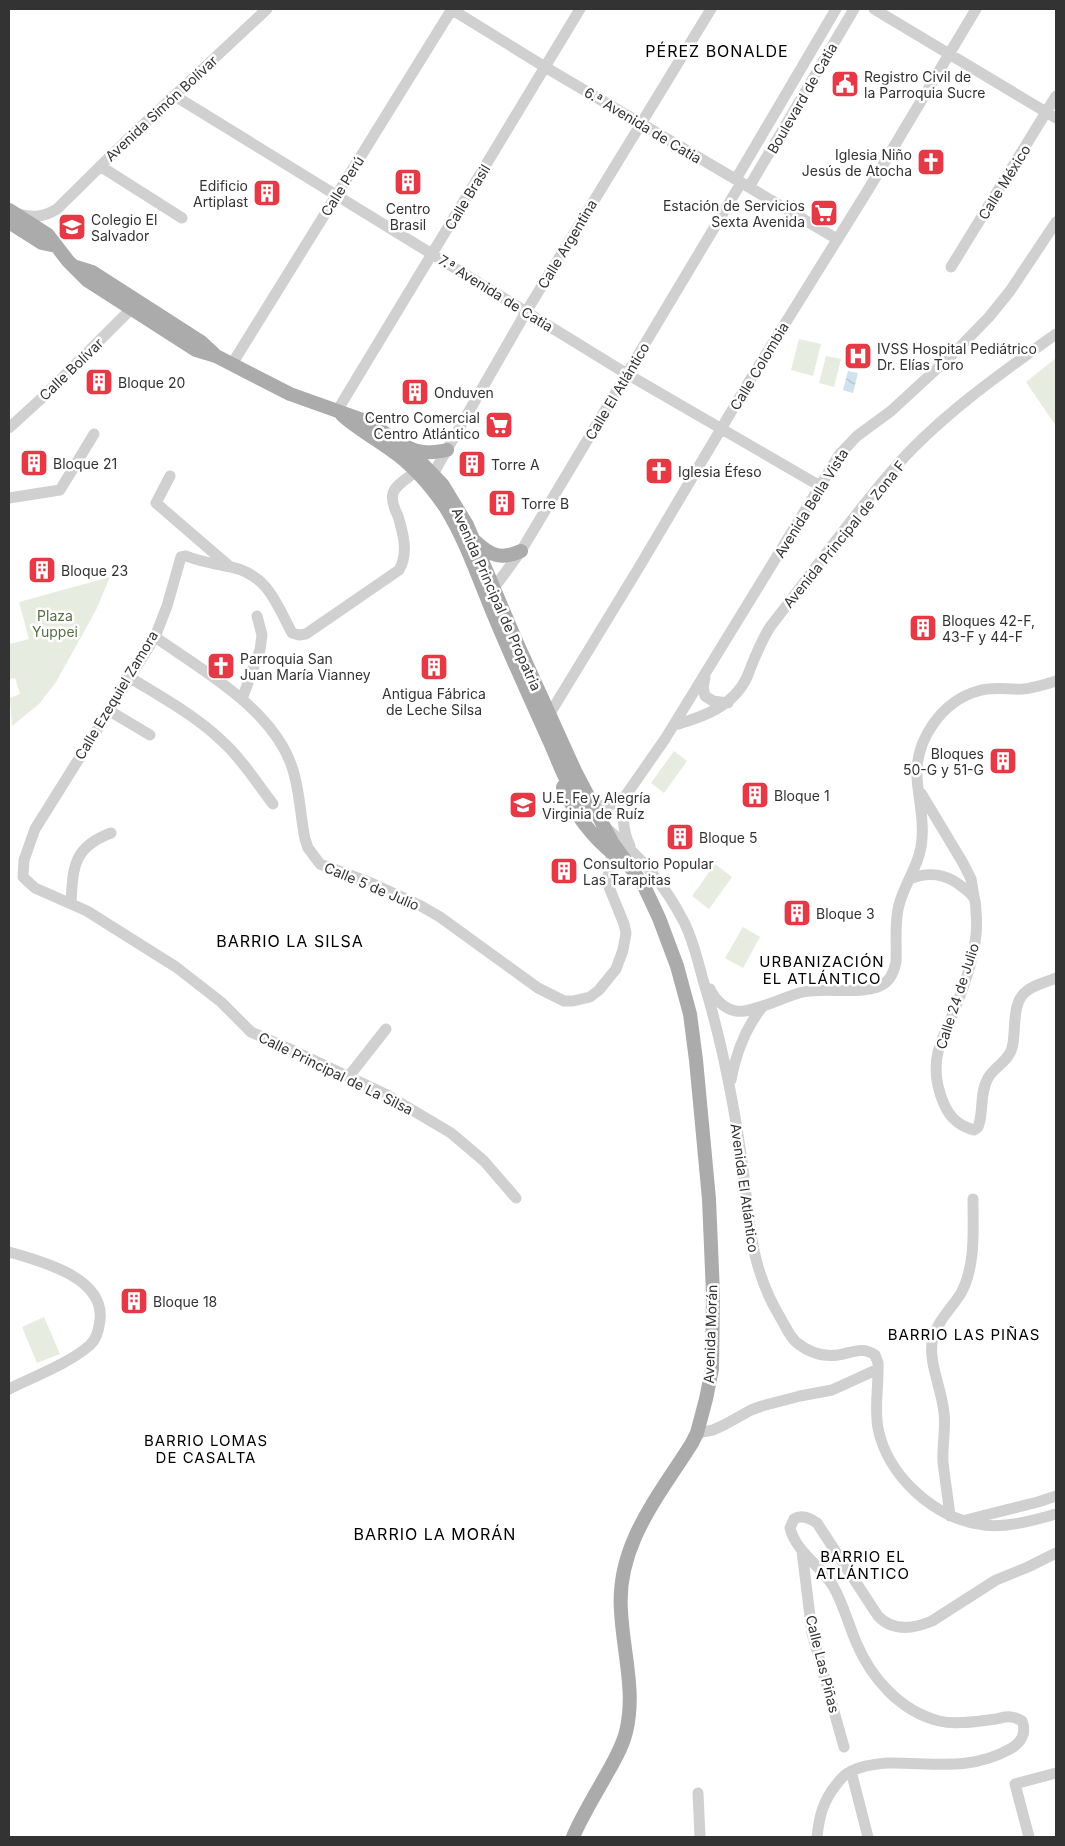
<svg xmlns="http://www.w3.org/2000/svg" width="1065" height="1846" font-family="Inter,sans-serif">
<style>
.green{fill:#e6ecdf}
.water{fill:url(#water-waves)}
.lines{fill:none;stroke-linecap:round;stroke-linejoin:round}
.minor{stroke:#d0d0d0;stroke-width:11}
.major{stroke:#ababab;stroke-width:14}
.labels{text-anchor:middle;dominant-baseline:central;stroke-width:5;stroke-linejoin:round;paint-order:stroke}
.poi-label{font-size:14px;fill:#333;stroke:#fff;text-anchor:start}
.street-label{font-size:14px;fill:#333;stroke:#fff}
.park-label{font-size:14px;fill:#56703f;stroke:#fff}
.neighbourhood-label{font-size:15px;letter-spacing:1px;fill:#000;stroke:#fff}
.quarter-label{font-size:16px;letter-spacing:1px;fill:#000;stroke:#fff}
</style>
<defs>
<pattern id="water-waves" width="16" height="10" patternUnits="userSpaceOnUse" patternTransform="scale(1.25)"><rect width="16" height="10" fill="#cfe2ee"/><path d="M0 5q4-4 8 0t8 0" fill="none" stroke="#b2c2cd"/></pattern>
</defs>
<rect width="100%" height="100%" fill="#fff"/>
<path class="green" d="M799 339 821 344 813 376 791 370Z
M826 356 841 359 834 387 819 383Z
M1056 358V426L1026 382Z
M110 577 96 610 56 682 39 704 12 726 10 698 20 694 15 678 9 679V644L29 639 19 602Z
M674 751 687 761 664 793 651 783Z
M715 864 732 877 709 909 692 896Z
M743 927 760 937 743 968 725 958Z
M44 1317 60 1354 37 1363 22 1327Z"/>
<path class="water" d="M848 371 858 373 853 393 843 390Z"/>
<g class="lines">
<path class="minor" d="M451 9 545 67 837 239
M874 9 1056 118
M175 96 627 374 820 486
M100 166 182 218
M736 179 836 9
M749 187 854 9
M19 214C33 218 44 217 57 209L129 138 267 9
M951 267 1056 96
M232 364 452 9
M337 411 580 9
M9 428 43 397 131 309
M416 471C410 477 396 484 393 493 391 500 395 510 398 516 403 533 409 553 399 570L306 634 299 635 292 633C276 603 268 575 231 567 215 564 201 562 186 556L181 557 167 606 155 637 35 829 24 860 23 877 35 888 87 911 176 967 221 1002 251 1032 292 1050 387 1095 451 1133 484 1161 516 1198
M170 476 156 503 229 566
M427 480 433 474 526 312 711 9
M9 498 60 490 94 434
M488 590 494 588 521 551 741 183
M155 637C202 670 273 709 292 767 300 790 300 815 305 839L308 848 320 864 371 883 421 906 440 917 538 988 564 1001H573L590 997 599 990 616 969 623 950 626 933 624 924 607 882 612 852
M129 677C161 697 195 715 222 741 242 759 256 782 273 804
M705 678 703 687 705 696 713 701 728 703
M242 699 260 650 262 635 257 616
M108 710 150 735
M543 717 549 715 638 569 750 380 868 190 976 9
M675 725C703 717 734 706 747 677 754 659 760 643 770 627 810 576 848 522 890 473 936 419 998 375 1056 334
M921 793 963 863 971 879 974 897
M626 795C623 815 621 827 630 846
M592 806 610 805 615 803 626 795 665 739 839 455 857 436 891 411 954 353 989 317 1010 291 1056 222
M605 827C639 855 664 883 684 922 693 940 698 961 703 980 722 1041 734 1104 743 1168 750 1224 750 1267 780 1317 785 1325 789 1336 796 1342 808 1352 823 1357 838 1355 851 1353 863 1346 875 1355L878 1363C879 1384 874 1407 878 1428 887 1476 936 1520 984 1525 1008 1528 1034 1520 1056 1514
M910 879C924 873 940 873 954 881 960 885 970 892 974 898 976 902 976 908 976 913 980 945 964 987 952 1016 947 1028 941 1040 938 1052 934 1069 937 1088 944 1104 950 1118 959 1126 974 1130L978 1127C984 1113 979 1094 988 1078 994 1067 1009 1061 1012 1048 1017 1030 1010 1002 1028 990 1036 984 1047 982 1056 978
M71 903C73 867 73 847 111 833
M710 989C715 1000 725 1009 736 1011 751 1014 785 996 803 992 826 987 860 995 880 986 890 982 894 972 896 962 897 943 894 923 899 905 905 882 921 863 922 838 924 817 918 797 917 777 915 740 942 701 978 691 993 686 1008 690 1023 689 1034 688 1046 684 1056 681
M349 1076 386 1029
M731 1080C736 1053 746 1027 763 1006
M9 1252C40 1261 105 1277 100 1320 99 1329 97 1339 90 1345 70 1363 33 1377 9 1389
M697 1433 713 1430 724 1425 751 1410 762 1406 800 1396 832 1390 878 1369
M950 1516C948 1498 945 1480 943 1462 942 1446 946 1429 944 1413 942 1389 927 1360 933 1338 938 1320 952 1308 961 1293 976 1266 973 1228 973 1199
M966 1520 1038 1502 1056 1496
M802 1551 812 1633 844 1747
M851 1771 868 1837
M698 1793 700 1837
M817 1837C819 1817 823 1801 836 1785 840 1780 844 1774 850 1772 860 1766 875 1764 887 1763 931 1762 969 1772 1010 1749 1021 1743 1027 1733 1022 1721 1018 1719 1015 1717 1011 1717 1006 1716 1001 1718 996 1719 978 1721 957 1725 939 1721 900 1711 871 1678 856 1642 848 1623 843 1603 833 1586 820 1565 796 1552 790 1528L794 1519C802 1514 810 1518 817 1523L878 1616C893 1632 913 1629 932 1621L996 1580 1028 1567 1056 1553
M1029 1837 1015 1784 1056 1773"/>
<path class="major" d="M9 210 48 235 68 261 87 280 196 350 216 356 290 394 360 419 382 431 413 454 442 484 467 525 516 641 575 771 612 842 644 886 659 918 677 966 690 1014 696 1060 709 1199 713 1294 712 1369 706 1399 697 1433 692 1443C659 1496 616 1545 621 1611 623 1652 636 1692 626 1732 622 1748 613 1763 605 1777 594 1797 582 1816 573 1837
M9 222 42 243 56 246
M76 267 92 272 201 342 214 354
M342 415C357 429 375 438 391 450 413 465 431 486 446 508 465 539 477 574 491 608 509 652 529 696 549 740 559 761 567 792 587 805
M407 447C420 454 433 453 447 450
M475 541C491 556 501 560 521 551
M563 787C575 815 592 837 616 856"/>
</g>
<defs>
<symbol id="civic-square" viewBox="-11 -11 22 22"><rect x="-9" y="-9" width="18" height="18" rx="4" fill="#e63946" stroke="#fff"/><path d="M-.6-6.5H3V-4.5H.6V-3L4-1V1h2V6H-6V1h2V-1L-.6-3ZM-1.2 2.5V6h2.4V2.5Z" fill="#fff"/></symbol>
<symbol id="church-square" viewBox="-11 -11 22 22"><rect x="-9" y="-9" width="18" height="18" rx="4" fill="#e63946" stroke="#fff"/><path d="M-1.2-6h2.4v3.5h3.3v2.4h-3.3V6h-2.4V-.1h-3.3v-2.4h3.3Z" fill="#fff"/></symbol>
<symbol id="building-square" viewBox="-11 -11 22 22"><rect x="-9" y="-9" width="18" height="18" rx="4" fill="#e63946" stroke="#fff"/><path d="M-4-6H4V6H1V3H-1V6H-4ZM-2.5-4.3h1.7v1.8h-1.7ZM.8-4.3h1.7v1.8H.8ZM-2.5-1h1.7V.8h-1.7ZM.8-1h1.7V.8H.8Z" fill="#fff"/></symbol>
<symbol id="supermarket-square" viewBox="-11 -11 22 22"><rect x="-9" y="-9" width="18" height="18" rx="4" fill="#e63946" stroke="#fff"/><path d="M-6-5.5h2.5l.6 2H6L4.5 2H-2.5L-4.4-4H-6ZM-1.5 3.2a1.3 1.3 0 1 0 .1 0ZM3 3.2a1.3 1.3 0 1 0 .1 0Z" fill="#fff"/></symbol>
<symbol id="school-square" viewBox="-11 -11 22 22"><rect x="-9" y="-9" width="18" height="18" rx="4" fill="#e63946" stroke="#fff"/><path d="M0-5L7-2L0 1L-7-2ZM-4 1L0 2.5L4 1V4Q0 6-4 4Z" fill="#fff"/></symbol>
<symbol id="hospital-square" viewBox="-11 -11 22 22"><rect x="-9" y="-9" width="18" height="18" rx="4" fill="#e63946" stroke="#fff"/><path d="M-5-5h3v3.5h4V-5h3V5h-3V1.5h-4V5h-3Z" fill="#fff"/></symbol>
</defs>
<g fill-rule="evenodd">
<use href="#civic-square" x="829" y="68" width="32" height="32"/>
<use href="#church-square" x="915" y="146" width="32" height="32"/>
<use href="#building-square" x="392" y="166" width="32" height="32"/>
<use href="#building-square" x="251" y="177" width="32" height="32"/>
<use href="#supermarket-square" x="808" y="197" width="32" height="32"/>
<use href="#school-square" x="56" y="211" width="32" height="32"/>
<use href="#hospital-square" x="842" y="340" width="32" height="32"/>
<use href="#building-square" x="83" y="366" width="32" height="32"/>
<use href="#building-square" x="399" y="376" width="32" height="32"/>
<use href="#supermarket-square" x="483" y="409" width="32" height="32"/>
<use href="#building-square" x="18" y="447" width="32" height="32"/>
<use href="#building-square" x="456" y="448" width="32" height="32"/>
<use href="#church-square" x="643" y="455" width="32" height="32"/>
<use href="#building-square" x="486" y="487" width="32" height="32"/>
<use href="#building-square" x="26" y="554" width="32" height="32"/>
<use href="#building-square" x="907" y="612" width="32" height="32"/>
<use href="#church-square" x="205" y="650" width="32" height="32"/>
<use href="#building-square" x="418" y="651" width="32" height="32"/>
<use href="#building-square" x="987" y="745" width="32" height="32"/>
<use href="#building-square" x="739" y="779" width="32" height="32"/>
<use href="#school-square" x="507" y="789" width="32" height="32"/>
<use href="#building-square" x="664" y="821" width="32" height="32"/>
<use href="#building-square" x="548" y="855" width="32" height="32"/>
<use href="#building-square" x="781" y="897" width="32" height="32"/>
<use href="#building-square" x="118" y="1285" width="32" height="32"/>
</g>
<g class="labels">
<g class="poi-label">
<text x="864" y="76">Registro Civil de<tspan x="864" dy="16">la Parroquia Sucre</tspan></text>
<text x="912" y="154" text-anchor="end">Iglesia Niño<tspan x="912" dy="16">Jesús de Atocha</tspan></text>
<text x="248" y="185" text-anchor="end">Edificio<tspan x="248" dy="16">Artiplast</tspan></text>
<text x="805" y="205" text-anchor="end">Estación de Servicios<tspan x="805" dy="16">Sexta Avenida</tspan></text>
<text x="408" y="208" text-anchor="middle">Centro<tspan x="408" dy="16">Brasil</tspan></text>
<text x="91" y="219">Colegio El<tspan x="91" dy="16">Salvador</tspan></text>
<text x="877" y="348">IVSS Hospital Pediátrico<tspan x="877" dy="16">Dr. Elías Toro</tspan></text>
<text x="118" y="382">Bloque 20</text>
<text x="434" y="392">Onduven</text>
<text x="480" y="417" text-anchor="end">Centro Comercial<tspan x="480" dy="16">Centro Atlántico</tspan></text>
<text x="53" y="463">Bloque 21</text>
<text x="491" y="464">Torre A</text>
<text x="678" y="471">Iglesia Éfeso</text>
<text x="521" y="503">Torre B</text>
<text x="61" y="570">Bloque 23</text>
<text x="942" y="620">Bloques 42-F,<tspan x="942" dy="16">43-F y 44-F</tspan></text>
<text x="240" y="658">Parroquia San<tspan x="240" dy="16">Juan María Vianney</tspan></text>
<text x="434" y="693" text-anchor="middle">Antigua Fábrica<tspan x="434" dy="16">de Leche Silsa</tspan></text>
<text x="984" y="753" text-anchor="end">Bloques<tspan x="984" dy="16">50-G y 51-G</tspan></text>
<text x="774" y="795">Bloque 1</text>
<text x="542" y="797">U.E. Fe y Alegría<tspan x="542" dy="16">Virginia de Ruíz</tspan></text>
<text x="699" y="837">Bloque 5</text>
<text x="583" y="863">Consultorio Popular<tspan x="583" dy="16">Las Tarapitas</tspan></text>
<text x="816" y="913">Bloque 3</text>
<text x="153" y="1301">Bloque 18</text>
</g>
<g class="street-label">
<text transform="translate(802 98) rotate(-60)">Boulevard de Catia</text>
<text transform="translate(161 108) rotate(-43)">Avenida Simón Bolívar</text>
<text transform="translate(643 125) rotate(31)">6.ª Avenida de Catia</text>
<text transform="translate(1004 182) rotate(-58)">Calle México</text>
<text transform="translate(342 186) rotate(-58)">Calle Perú</text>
<text transform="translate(467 197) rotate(-59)">Calle Brasil</text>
<text transform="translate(567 244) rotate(-59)">Calle Argentina</text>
<text transform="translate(496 293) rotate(32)">7.ª Avenida de Catia</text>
<text transform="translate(759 366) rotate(-59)">Calle Colombia</text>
<text transform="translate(71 369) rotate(-44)">Calle Bolívar</text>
<text transform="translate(617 391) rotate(-59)">Calle El Atlántico</text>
<text transform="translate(811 503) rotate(-58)">Avenida Bella Vista</text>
<text transform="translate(844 534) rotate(-51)">Avenida Principal de Zona F</text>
<text transform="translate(497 599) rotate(66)">Avenida Principal de Propatria</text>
<text transform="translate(116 695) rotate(-59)">Calle Ezequiel Zamora</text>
<text transform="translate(372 886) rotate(23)">Calle 5 de Julio</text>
<text transform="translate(957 996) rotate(-72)">Calle 24 de Julio</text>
<text transform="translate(336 1073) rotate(26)">Calle Principal de La Silsa</text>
<text transform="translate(745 1188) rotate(82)">Avenida El Atlántico</text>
<text transform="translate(710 1334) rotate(-88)">Avenida Morán</text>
<text transform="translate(823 1664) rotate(76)">Calle Las Piñas</text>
</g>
<g class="park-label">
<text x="55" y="615">Plaza<tspan x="55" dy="16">Yuppei</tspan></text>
</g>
<g class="neighbourhood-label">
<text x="822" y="961">URBANIZACIÓN<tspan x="822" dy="17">EL ATLÁNTICO</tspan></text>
<text x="964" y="1334">BARRIO LAS PIÑAS</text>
<text x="206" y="1440">BARRIO LOMAS<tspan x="206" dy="17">DE CASALTA</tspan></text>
<text x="863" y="1556">BARRIO EL<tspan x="863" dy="17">ATLÁNTICO</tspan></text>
</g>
<g class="quarter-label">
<text x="717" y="51">PÉREZ BONALDE</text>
<text x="290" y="941">BARRIO LA SILSA</text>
<text x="435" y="1534">BARRIO LA MORÁN</text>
</g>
</g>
<rect width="1065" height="1846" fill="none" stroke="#333333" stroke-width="20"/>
</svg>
